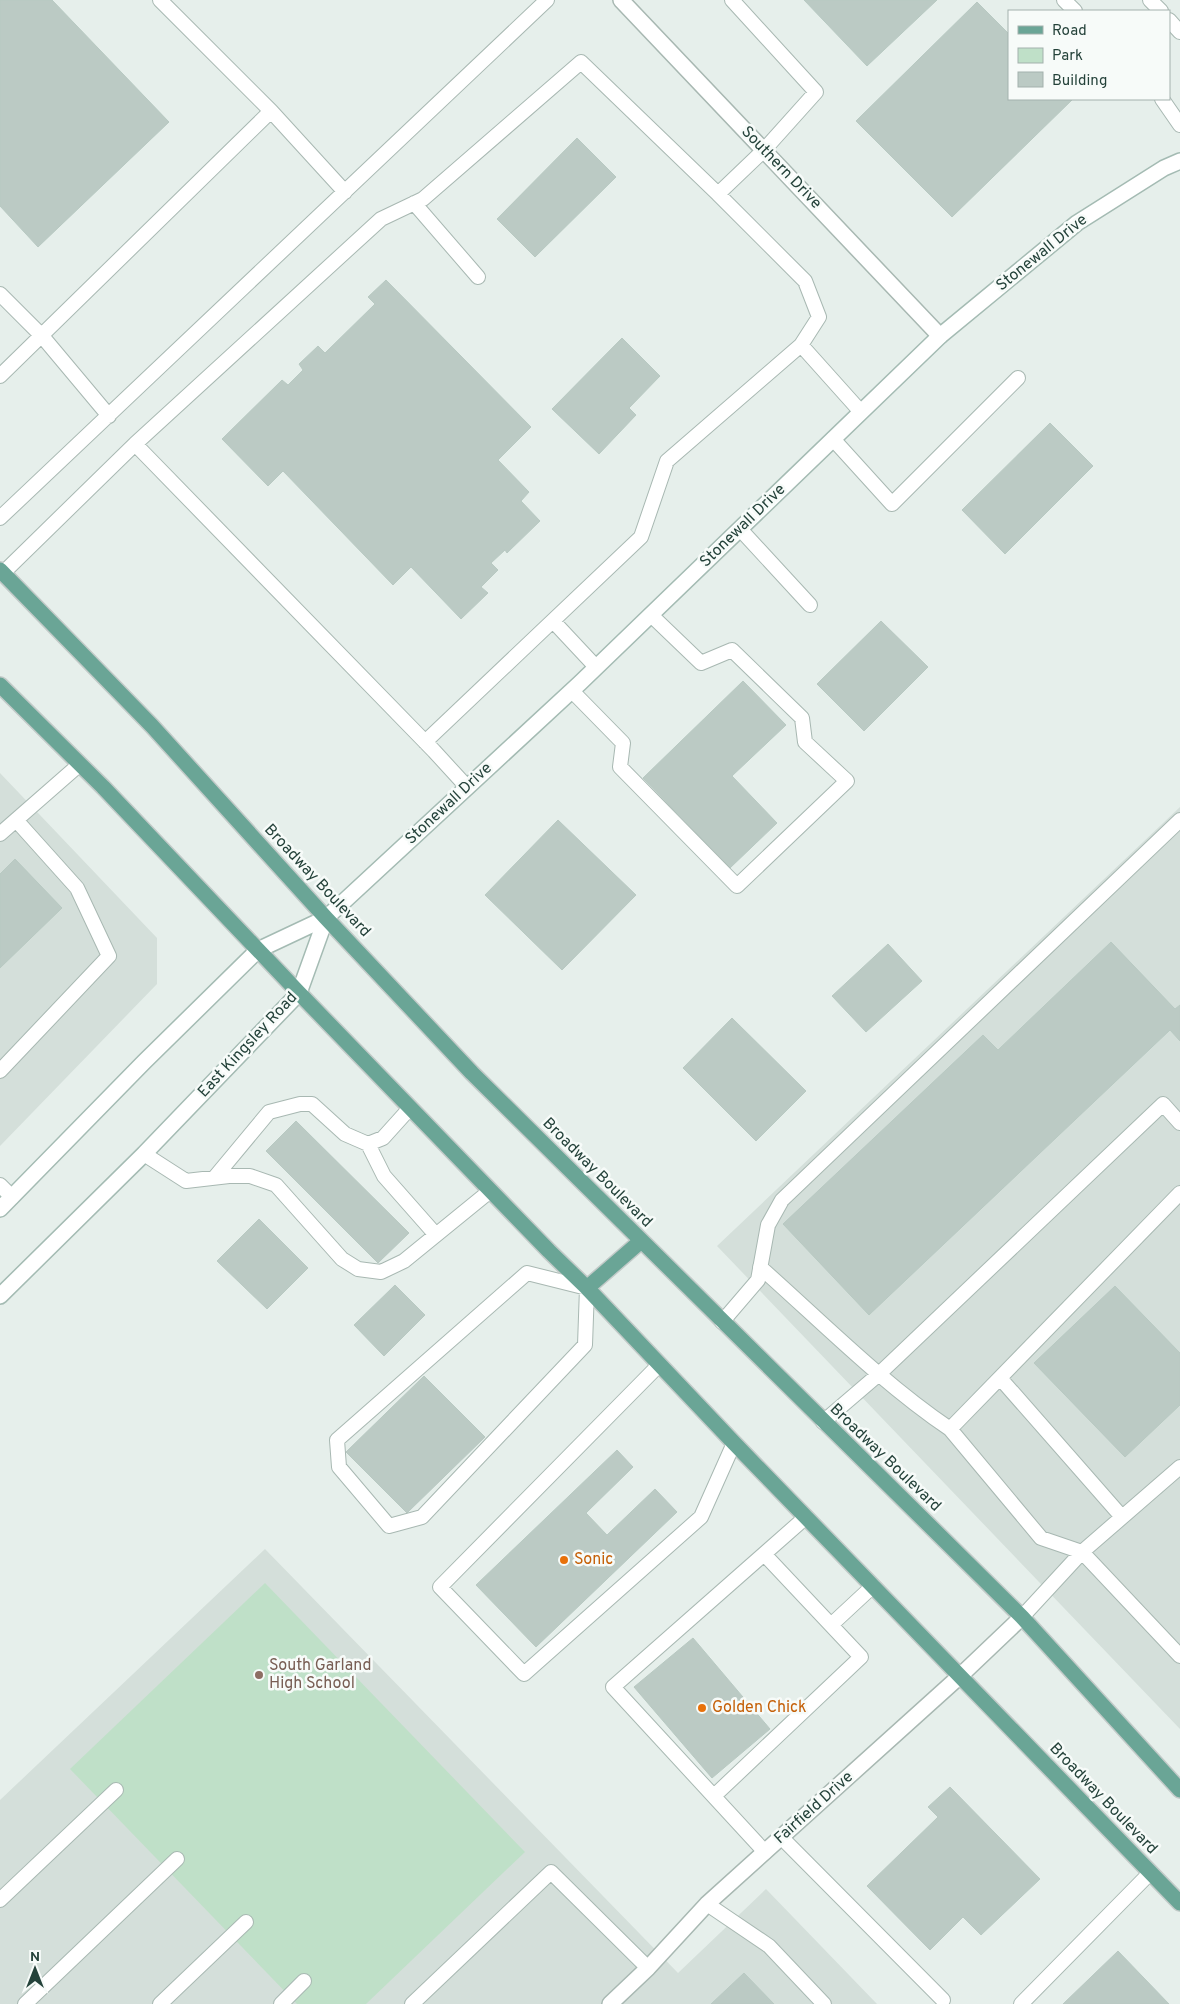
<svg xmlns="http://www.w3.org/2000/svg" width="1180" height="2004" font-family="Overpass,sans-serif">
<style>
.built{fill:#d4dfda}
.green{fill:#bfe0c8}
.building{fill:#bbcac4;stroke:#b8c9c2}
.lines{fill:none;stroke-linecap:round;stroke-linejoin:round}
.lane-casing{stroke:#a8b8b2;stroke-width:16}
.street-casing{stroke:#a8b8b2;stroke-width:18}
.secondary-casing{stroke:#a4bbb3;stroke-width:18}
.primary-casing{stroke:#c2cac8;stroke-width:18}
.lane{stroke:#fff;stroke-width:14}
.street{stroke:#fff;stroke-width:15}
.secondary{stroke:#fff;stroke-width:15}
.primary{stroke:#6aa596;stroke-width:15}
.food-dot{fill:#e8710a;stroke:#f7fbf9;stroke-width:2}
.education-dot{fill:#8d6e63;stroke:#f7fbf9;stroke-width:2}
.labels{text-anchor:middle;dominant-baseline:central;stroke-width:5;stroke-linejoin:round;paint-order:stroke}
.street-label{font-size:16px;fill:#24423a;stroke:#f7fbf9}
.food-label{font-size:16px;fill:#c56008;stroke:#f7fbf9;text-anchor:start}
.education-label{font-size:16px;fill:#785e54;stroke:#f7fbf9;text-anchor:start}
</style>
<rect width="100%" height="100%" fill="#e6efeb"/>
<path class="built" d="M0 773 157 938V984L0 1146Z
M1180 807V1729L717 1246Z
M265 1549 678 1973 766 1889 877 2004H0V1800Z"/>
<path class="green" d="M265 1583 525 1852 366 2004H297L70 1769Z"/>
<path class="building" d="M0 0H52L169 122 38 247 0 206Z
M804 0H937L867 66Z
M977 2 1009 34V99H1073L952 217 856 121Z
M577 138 616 177 535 257 497 219Z
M386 280 531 427 498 460 529 492 521 501 540 521 507 553 505 550 491 563 498 570 481 587 488 593 461 619 411 567 393 585 283 471 268 486 222 439 282 380 288 385 303 370 299 364 318 346 325 353 375 304 368 297Z
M622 338 660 376 629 408 636 415 599 454 552 409Z
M1050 423 1093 466 1005 554 962 510Z
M881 621 928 667 864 731 817 684Z
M743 681 786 725 732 776 777 823 730 868 643 778Z
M558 820 636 895 562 970 485 895Z
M15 859 62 908 0 968V874Z
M1111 942 1175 1009 1180 1005V1041L1170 1030 869 1315 783 1224 983 1035 998 1050Z
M888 944 922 981 866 1032 832 996Z
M732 1018 806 1091 756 1141 683 1068Z
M296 1121 409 1233 378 1263 266 1151Z
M259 1219 308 1268 267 1309 217 1261Z
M395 1285 425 1315 384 1356 354 1325Z
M1115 1286 1180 1353V1405L1125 1457 1034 1363Z
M424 1376 485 1437 407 1513 346 1452Z
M617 1450 633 1467 586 1513 607 1535 655 1489 677 1512 536 1647 476 1585Z
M693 1638 770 1729 712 1778 634 1687Z
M950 1787 1040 1879 981 1935 963 1917 930 1950 867 1886 938 1817 928 1807Z
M1118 1951 1169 2004H1063Z
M744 1973 774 2004H711Z"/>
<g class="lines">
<defs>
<path id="lane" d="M1064 0 1075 11
M1150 0 1161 11
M1169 20 1180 32
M1162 99 1180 125
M271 111 345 192
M718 194 805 281 819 317 801 345
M414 203 478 277
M0 294 42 336 109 416
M0 376 271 111 160 0
M833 439 892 504 1018 378
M135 444 434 751 467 787
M0 518 547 0
M740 529 810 605
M3 573 135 444 381 219 423 199 581 62 718 194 764 150 816 92 732 0
M553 621 596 667
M572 691 623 743 620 767 737 886 847 781 805 742 802 718 732 650 701 663 651 615
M425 742 641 537 667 461 801 345 861 412
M0 834 80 764
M0 1071 109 956 77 888 16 820
M368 1144 384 1176 436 1235
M144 1154 186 1181 229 1176H250L276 1185 342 1259 358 1269 381 1272 404 1261 490 1191
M215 1177 269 1112 300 1104H312L345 1134 368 1144 383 1138 410 1108
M0 1185 12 1197
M760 1267C822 1322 882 1383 950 1429L1180 1193
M527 1273 587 1288 585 1345 422 1517 389 1526 339 1467 337 1440Z
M722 1322 758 1280 768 1225 782 1200 1180 820
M659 1365 440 1587 524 1674 701 1517 734 1443
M1000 1378 1122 1517
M823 1422 879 1374 1163 1104 1180 1123
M950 1429 1041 1538 1082 1552 1180 1467
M1022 1617 1082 1552 1180 1656
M831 1625 873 1586
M714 1796 861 1657 764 1554
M781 1837 943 2000
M765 1852 613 1687 806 1517
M0 1900 116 1790
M707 1904 769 1946 824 2004
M25 2004 177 1859
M160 2004 246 1922
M281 2004 304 1981
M412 2004 551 1872 648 1968
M1021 2004 1150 1873"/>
<path id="street" d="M621 0 940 336
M610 2004 648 1968 707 1904 960 1676 1022 1617"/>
<path id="secondary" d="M0 1209 144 1062 258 950 326 918 580 683 940 336 1077 223 1164 168 1180 161
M0 1296 144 1154 299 993 326 918"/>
<path id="primary" d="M0 570 152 726 326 918 472 1073 1022 1617 1180 1790
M0 685 103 787 299 993 549 1251 587 1288 734 1443 1180 1903
M587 1288 641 1241"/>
</defs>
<use href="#lane" class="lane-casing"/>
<use href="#street" class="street-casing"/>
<use href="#secondary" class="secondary-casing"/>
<use href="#primary" class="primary-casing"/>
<use href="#lane" class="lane"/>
<use href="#street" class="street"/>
<use href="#secondary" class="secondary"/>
<use href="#primary" class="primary"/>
</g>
<g class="food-dot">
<circle cx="564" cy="1560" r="5"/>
<circle cx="702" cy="1708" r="5"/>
</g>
<circle class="education-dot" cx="259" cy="1675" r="5"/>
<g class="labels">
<g class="street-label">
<text transform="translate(781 168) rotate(46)">Southern Drive</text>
<text transform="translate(1042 253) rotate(-39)">Stonewall Drive</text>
<text transform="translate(743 526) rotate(-44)">Stonewall Drive</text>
<text transform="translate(449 804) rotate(-43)">Stonewall Drive</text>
<text transform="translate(317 881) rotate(47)">Broadway Boulevard</text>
<text transform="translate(248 1045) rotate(-47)">East Kingsley Road</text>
<text transform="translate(597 1173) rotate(45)">Broadway Boulevard</text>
<text transform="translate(885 1458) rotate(44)">Broadway Boulevard</text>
<text transform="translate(1103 1799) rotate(46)">Broadway Boulevard</text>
<text transform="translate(814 1808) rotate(-42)">Fairfield Drive</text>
</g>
<g class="food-label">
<text x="574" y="1560">Sonic</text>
<text x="712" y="1708">Golden Chick</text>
</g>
<g class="education-label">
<text x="269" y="1666">South Garland<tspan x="269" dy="18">High School</tspan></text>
</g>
</g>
<rect x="1008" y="10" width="162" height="90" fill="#f7fbf9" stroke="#a3b1ad"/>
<rect x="1018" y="26" width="25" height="8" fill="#6aa596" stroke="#a3b1ad"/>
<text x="1052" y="35" font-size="15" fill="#24423a">Road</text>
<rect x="1018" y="48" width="25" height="15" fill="#bfe0c8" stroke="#a3b1ad"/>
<text x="1052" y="60" font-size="15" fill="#24423a">Park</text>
<rect x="1018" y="72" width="25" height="15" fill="#bbcac4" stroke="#a3b1ad"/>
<text x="1052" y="85" font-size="15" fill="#24423a">Building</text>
<g transform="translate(35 1969)" stroke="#f7fbf9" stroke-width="4" paint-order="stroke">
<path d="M0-4L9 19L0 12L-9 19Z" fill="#24423a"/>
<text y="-8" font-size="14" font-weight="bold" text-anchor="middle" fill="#24423a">N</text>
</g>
</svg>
